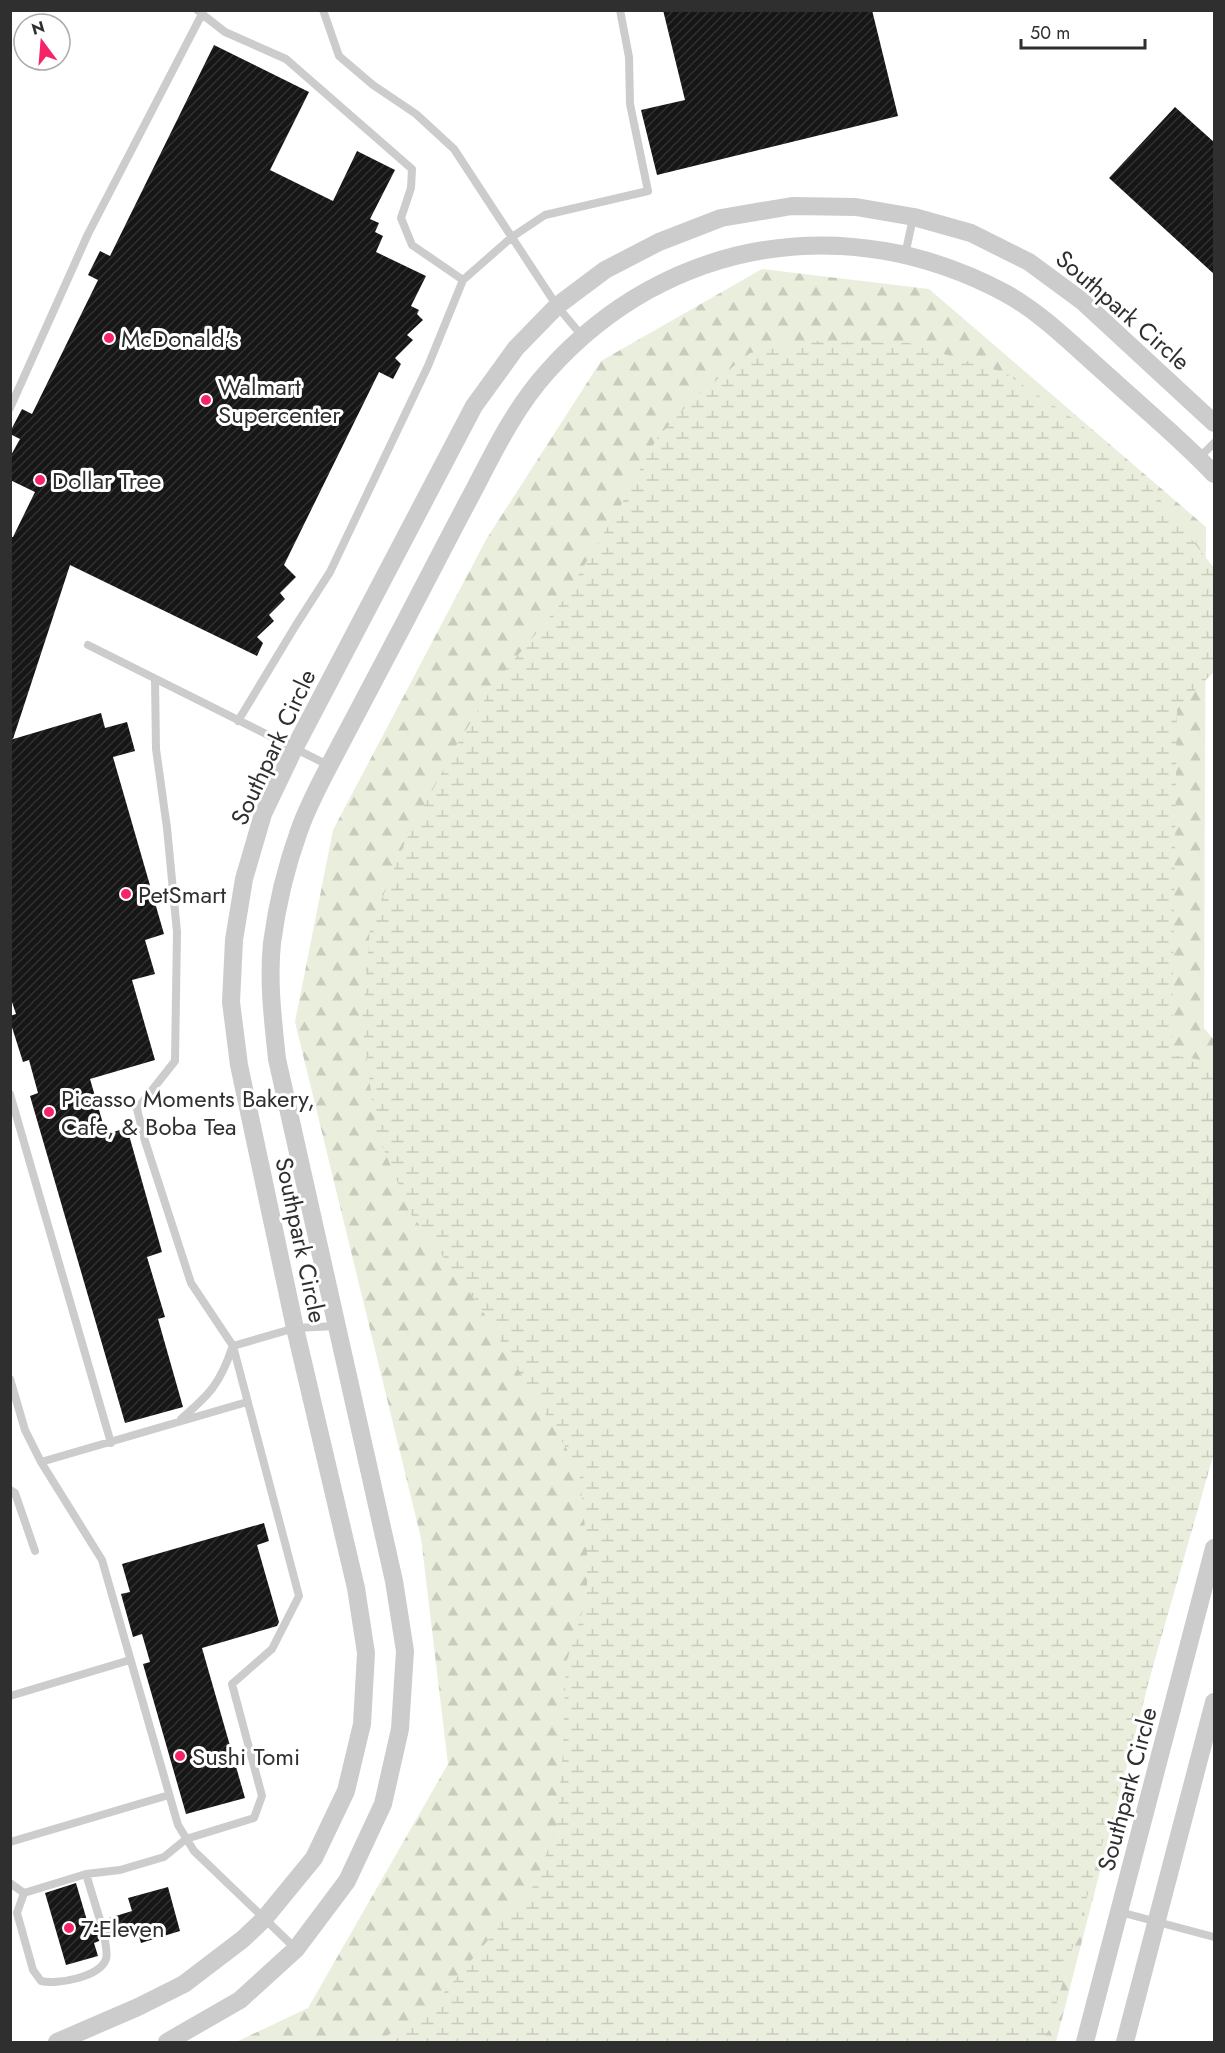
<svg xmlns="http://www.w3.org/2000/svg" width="1225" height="2053" font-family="Jost,sans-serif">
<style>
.forest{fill:url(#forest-firs)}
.wetland{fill:url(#wetland-marsh)}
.building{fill:url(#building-hatch)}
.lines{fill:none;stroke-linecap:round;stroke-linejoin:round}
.service{stroke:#ccc;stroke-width:8}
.tertiary{stroke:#ccc;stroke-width:18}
.poi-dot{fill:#f42466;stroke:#fff;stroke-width:2}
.labels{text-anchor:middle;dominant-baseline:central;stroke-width:6;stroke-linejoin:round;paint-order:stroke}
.street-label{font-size:24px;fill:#2f2f2f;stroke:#fff}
.poi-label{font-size:24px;fill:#2f2f2f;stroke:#fff;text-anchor:start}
</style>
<defs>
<pattern id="forest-firs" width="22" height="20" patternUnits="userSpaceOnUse" patternTransform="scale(1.5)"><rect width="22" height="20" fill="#eaeedc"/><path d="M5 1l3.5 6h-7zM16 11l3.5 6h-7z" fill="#c9ccbd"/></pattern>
<pattern id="wetland-marsh" width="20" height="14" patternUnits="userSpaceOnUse" patternTransform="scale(1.5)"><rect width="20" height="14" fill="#eaeedc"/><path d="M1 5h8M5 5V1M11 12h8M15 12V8" fill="none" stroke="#c9ccbd"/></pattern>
<pattern id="building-hatch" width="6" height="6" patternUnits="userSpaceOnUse" patternTransform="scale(1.5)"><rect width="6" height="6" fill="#161616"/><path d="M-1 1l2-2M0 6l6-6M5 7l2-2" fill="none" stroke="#303030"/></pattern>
</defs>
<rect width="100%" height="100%" fill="#fff"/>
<path class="forest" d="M762 269 929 289 1206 527 1204 1028 1214 1040V1428L1056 2042H236L308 2008 448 1764 421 1538 295 1022 333 830 487 538 601 361Z"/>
<path class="wetland" d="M814 341 909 343 1005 373 1078 422 1150 487 1214 568V672L1177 708 1172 1055 1214 1062V1453L1049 2030 1041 2042H378L437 2001 536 1883 557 1824 563 1752 566 1663 587 1597V1547L579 1469 477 1302 411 1214 376 1131 362 1022 370 928 405 842 456 746 495 683 562 602 621 505 657 438 695 397 750 353Z"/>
<path class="building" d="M663 10H872L898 116 657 175 641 110 685 100Z
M214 45 309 92 270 170 333 201 357 151 395 170 370 219 379 223 375 232 383 236 376 252 426 276 411 306 419 310 417 314 423 320 407 335 413 340 395 358 401 364 393 379 379 372 284 565 296 577 280 593 285 599 269 615 274 621 257 637 263 643 257 656 70 565 13 739 10 738V537H13L35 492 10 480V457L20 439 10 434V432L22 409 32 414 98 280 88 275 100 251 110 256Z
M1175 107 1215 143V275L1109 178Z
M101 713 105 728 127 722 135 751 113 757 164 934 145 940 155 974 132 980 155 1060 90 1079 106 1134 127 1128 162 1252 147 1257 165 1317 158 1319 183 1407 125 1423 30 1096 38 1093 29 1060 23 1062 10 1021V1016L16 1014 10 996V740Z
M264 1523 269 1541 257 1545 279 1622 277 1626 202 1648 245 1798 186 1814 143 1664 150 1662 142 1634 133 1637 121 1594 130 1592 122 1564Z
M76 1883 88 1924 94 1922 99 1926 105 1924 106 1919 132 1911 128 1898 168 1887 180 1931 141 1943 137 1930 111 1938 108 1934 104 1933 100 1936 99 1941 94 1943 98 1956 66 1965 45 1893Z"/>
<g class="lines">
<path class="service" d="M203 10 202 14 225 32 286 59 412 169 411 188 401 218 412 245 463 280 512 237 545 215 648 191 630 104 629 57 620 10
M323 10 339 56 373 85 416 114 454 149 557 306 582 336
M905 255 913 218
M10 408 88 234 202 14 197 10
M1199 458 1214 443
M88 645 328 765
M238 721 296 625 330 572 428 366 463 280
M10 1094 111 1443
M233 1346 295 1328 337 1326
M10 1379 25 1430 41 1462 102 1560 178 1825 194 1851 295 1948
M181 1419C209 1395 220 1384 232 1348
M41 1462 247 1402
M10 1490 15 1493 35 1551
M10 1696 130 1660
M10 1842 169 1795
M86 1874 100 1920
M10 1883 24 1893 86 1874 120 1870 164 1857 186 1839 254 1818 262 1796 232 1684 272 1649 299 1596 233 1346 191 1283 145 1141 137 1109 175 1061 177 932 167 828 156 749 155 679
M24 1893 17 1913 33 1970 41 1981C57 1985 100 1977 106 1959 108 1953 105 1945 105 1939
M1120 1912 1214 1937"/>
<path class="tertiary" d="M57 2042 138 2007 184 1984 243 1939 264 1919 314 1858 346 1791 362 1724 366 1653 356 1588 295 1328 239 1065 231 1002 234 940 244 879 263 814 294 749 474 406 516 348 557 306 605 270 659 242 721 218 792 206 856 207 914 217 971 233 1029 262 1082 301 1214 423
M167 2042 240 2000 296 1949 347 1881 383 1804 400 1729 405 1651 394 1581 277 1059C273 1020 268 982 272 943 277 905 286 867 299 831 309 802 325 774 339 747 362 704 384 661 407 618 430 574 452 531 475 488 496 447 517 405 548 371 668 237 848 209 1005 293 1042 313 1075 347 1107 375 1143 408 1181 439 1214 474
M1085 2042 1214 1548
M1125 2042 1214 1702"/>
</g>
<g class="poi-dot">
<circle cx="109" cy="338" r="6"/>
<circle cx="206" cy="400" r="6"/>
<circle cx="40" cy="480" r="6"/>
<circle cx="126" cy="894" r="6"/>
<circle cx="49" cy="1112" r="6"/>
<circle cx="180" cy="1756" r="6"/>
<circle cx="69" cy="1928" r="6"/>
</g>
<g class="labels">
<g class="street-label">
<text transform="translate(1123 310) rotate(41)">Southpark Circle</text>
<text transform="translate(273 747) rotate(-65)">Southpark Circle</text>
<text transform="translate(301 1240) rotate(78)">Southpark Circle</text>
<text transform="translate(1127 1789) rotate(-75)">Southpark Circle</text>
</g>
<g class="poi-label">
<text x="121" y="338">McDonald's</text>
<text x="218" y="386">Walmart<tspan x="218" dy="28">Supercenter</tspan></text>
<text x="52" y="480">Dollar Tree</text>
<text x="138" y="894">PetSmart</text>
<text x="61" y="1098">Picasso Moments Bakery,<tspan x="61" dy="28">Cafe, &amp; Boba Tea</tspan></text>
<text x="192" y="1756">Sushi Tomi</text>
<text x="81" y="1928">7-Eleven</text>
</g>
</g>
<rect width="1225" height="2053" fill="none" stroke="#2f2f2f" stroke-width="24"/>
<g transform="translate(42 42) rotate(344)"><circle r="28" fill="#ffffff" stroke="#acacac" stroke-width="1.5"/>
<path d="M0-4.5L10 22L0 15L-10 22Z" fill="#f42466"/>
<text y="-9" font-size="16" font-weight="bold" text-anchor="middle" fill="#2f2f2f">N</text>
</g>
<path d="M1021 39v9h124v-9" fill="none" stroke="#2f2f2f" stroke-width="3"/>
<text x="1030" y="39" font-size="18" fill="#2f2f2f" stroke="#ffffff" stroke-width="4.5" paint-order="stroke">50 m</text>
</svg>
